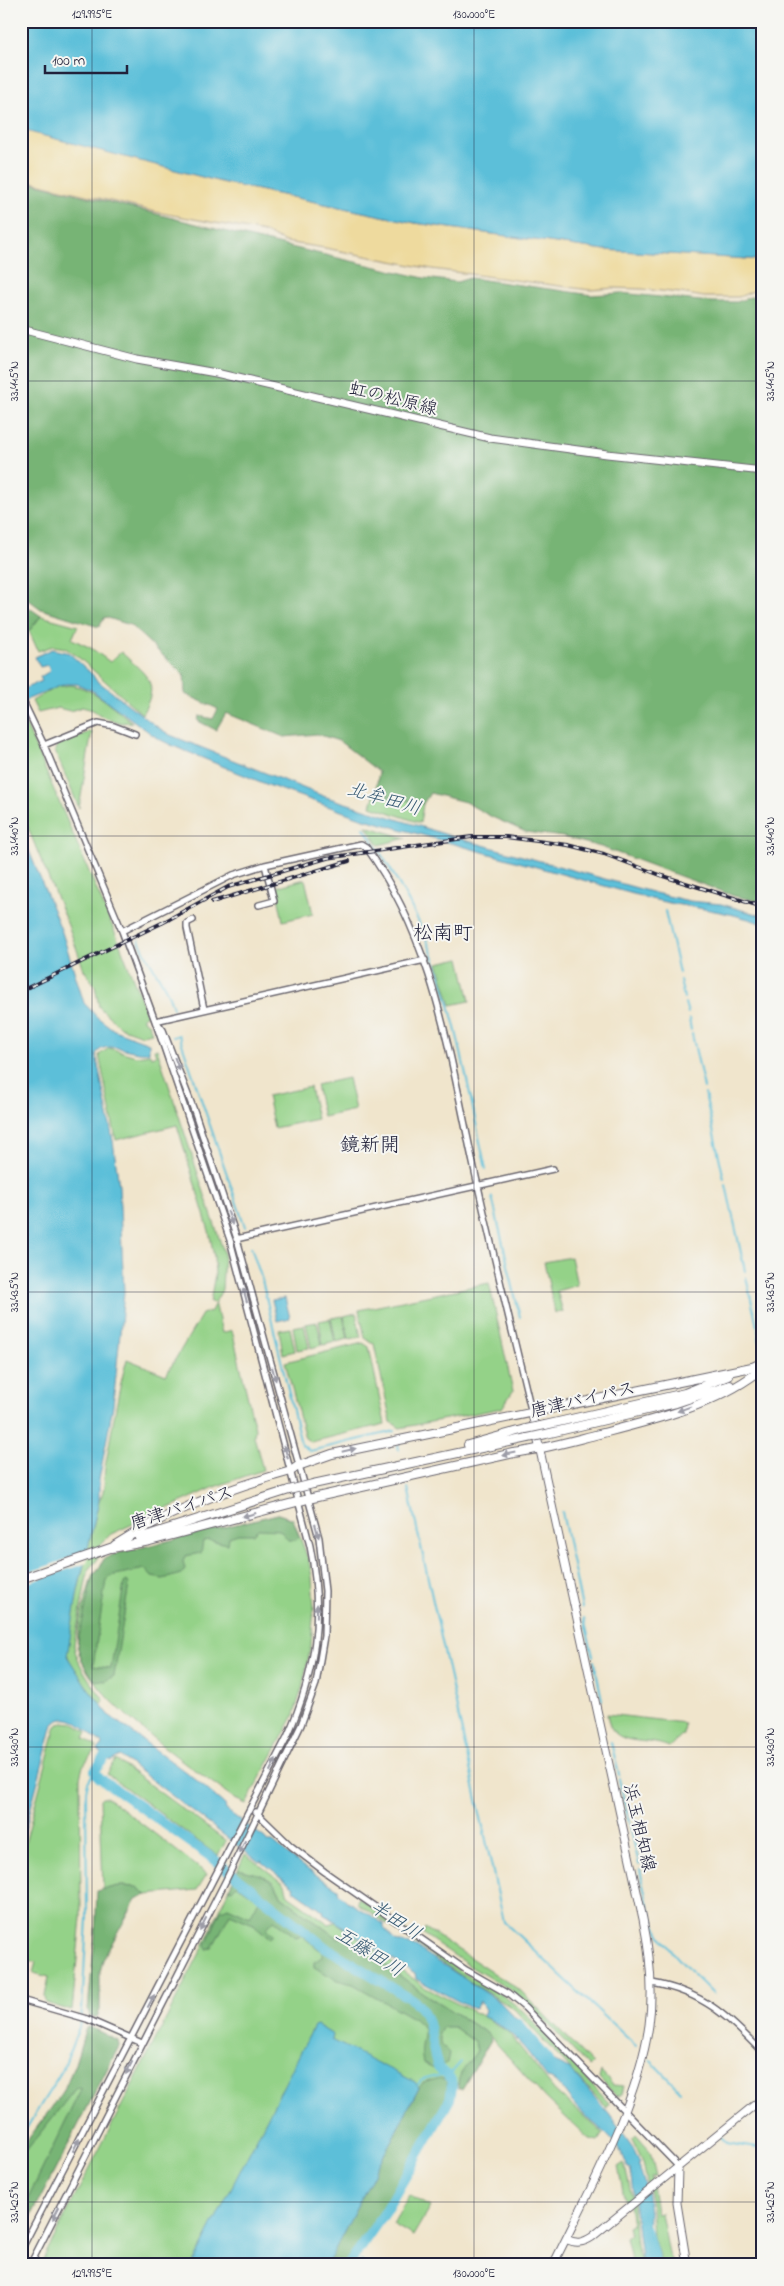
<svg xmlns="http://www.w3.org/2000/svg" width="784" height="2286" font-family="'Indie Flower','Klee One',sans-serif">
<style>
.green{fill:#94d288;stroke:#5b7a62}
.forest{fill:#77b474;stroke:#4c6b58}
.sand{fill:#eeda9e;stroke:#887e6c}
.water{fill:#5bbfd9;stroke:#3e708a}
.pier{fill:#f0e5cc}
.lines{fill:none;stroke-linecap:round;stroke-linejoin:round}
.stream{stroke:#5bbfd9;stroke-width:2}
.river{stroke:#5bbfd9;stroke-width:10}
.minor-casing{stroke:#6a666e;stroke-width:8}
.major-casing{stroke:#6a666e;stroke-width:9}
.highway-casing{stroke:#6a666e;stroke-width:10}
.minor{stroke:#fff;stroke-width:5}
.major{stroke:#fff;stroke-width:7}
.highway{stroke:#fff;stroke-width:8}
.rail-casing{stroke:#22223b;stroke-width:4}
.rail{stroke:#f6f6f2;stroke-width:2;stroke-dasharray:5.5;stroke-linecap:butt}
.highway-bridge-casing{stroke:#6a666e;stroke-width:10;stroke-linecap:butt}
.highway-bridge{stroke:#fff;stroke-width:8}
.oneway{fill:#9c9ca7}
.ticks{fill:none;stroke:#22223b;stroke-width:1;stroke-opacity:0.45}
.labels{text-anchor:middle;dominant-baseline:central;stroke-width:4;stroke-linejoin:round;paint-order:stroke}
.street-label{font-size:18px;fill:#22223b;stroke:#f6f6f2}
.water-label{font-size:19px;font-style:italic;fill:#365972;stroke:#f6f6f2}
.quarter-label{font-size:20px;fill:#22223b;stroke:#f6f6f2}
.neatline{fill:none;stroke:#22223b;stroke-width:2}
.ticks-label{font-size:12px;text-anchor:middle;fill:#22223b}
</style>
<rect width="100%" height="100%" fill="#f6f6f2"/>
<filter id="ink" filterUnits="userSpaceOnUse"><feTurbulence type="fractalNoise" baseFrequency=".02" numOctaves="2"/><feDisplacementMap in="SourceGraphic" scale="10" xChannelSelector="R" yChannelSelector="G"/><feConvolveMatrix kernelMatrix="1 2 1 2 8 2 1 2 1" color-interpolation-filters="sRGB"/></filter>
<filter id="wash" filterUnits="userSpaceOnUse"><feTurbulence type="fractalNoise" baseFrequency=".0096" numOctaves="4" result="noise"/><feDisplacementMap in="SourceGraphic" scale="20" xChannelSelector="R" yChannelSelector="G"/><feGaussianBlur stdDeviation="1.12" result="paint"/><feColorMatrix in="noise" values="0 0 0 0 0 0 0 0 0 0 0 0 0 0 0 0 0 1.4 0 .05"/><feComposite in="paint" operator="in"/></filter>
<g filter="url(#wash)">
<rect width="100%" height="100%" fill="#f0e5cc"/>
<path class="green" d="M41 616 78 626 72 639 91 648 110 662 121 652C145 675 162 681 142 714L77 656 65 648 53 646 38 651 29 631Z
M70 685C94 688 113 707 132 722L121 723 103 717 93 710 82 707 70 711 58 708 38 713 32 701 56 687Z
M21 713 117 937 147 1015 143 1016V1020L149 1024 152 1033 142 1035 120 1027 99 1007 95 986 84 970 71 933 21 811Z
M92 731 79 808 55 751 57 744Z
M375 793 423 804 420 823 371 806Z
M366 826 406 838 379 845Z
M305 879 313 914 283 921 276 887Z
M460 958 470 1001 451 1005 438 963Z
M109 1048 136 1056 150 1054 151 1057 156 1055 154 1049H157L224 1253 222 1290 215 1302 222 1333 232 1330 255 1429 254 1436 263 1470 217 1486 111 1534 98 1547 97 1560 88 1571 74 1645C77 1666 92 1683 104 1700L102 1705C91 1693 66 1664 67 1649L78 1590 99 1501C107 1486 103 1481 105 1467 112 1431 117 1394 127 1359L166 1375 202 1314 211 1311 215 1303 210 1302 215 1274 214 1257 209 1231 177 1125 116 1140 99 1055Z
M348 1078 355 1110 323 1117 316 1085Z
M310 1087 317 1119 274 1128 267 1096Z
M571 1257 577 1285 557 1291 563 1312 555 1313 544 1262Z
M489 1283 513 1391 502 1408 400 1428 391 1422 374 1344 365 1338 359 1310Z
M356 1313 361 1337 349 1339 344 1316Z
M343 1316 348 1339 336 1342 331 1318Z
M330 1319 335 1342 323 1345 319 1321Z
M317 1322 322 1345 311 1348 306 1324Z
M304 1325 309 1348 297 1350 293 1327Z
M290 1328 295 1351 283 1354 279 1330Z
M363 1343 369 1347 385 1424 311 1442 305 1438 285 1362Z
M278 1514 293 1519 309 1561 312 1577 314 1607 311 1645 302 1689 293 1717 246 1804 235 1799C196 1770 85 1697 78 1648 75 1629 87 1593 93 1574L97 1572 104 1559 115 1554Z
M607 1714 684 1723 683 1734 669 1747C645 1736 611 1750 607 1714Z
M63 1722 73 1723 87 1732 84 1738 97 1747 83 1766 80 1778 81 1918 72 2011 46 2003 45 1996 49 1977 33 1973 36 1962 21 1958V1858L56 1726Z
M116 1760 226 1841 218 1856 107 1774Z
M102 1797H107L207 1874 197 1890 147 1895C132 1883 121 1885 103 1890L100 1799Z
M245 1854 285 1884 288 1895 329 1924 336 1922 426 1988 486 2018 508 2032 555 2091 603 2133 598 2141 589 2139 545 2098 488 2034 423 1993 348 1937 337 1938 281 1896C275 1876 256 1874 238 1869Z
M232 1882 454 2027 475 2042 477 2051 382 2211 344 2265H40L205 1943Z
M358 1897 464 1973 504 1996 524 2012 609 2103 607 2108 514 2009 463 1977 357 1903Z
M425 1928 521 1991 593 2064 589 2067 529 2004 512 1991 471 1967 423 1934Z
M90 2027 118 2041 119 2046 21 2236V2149L63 2092 75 2064 86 2028Z
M601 2072 613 2085 624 2086 622 2094 617 2097 599 2078Z
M636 2135 650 2151 656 2176 651 2177 656 2213 661 2212 669 2254 675 2265H662L653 2237 651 2205 643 2162 632 2139Z
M624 2163 632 2197 636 2245 642 2265H632L626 2237 630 2234 628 2227 632 2225 628 2200 625 2201 618 2167Z
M409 2195 430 2207 413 2236 393 2224Z"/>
<path class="forest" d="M21 180 252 238 424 278 457 282 470 278 592 295 620 293 710 302H737L750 297 763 298V902L734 896 601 847 563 837 526 832 492 817 465 802 430 793 423 804 375 793 379 772 339 741 317 734 284 737 226 713 216 730 198 721 199 716 213 719 218 709 185 694 184 675 130 625 105 617 99 627 41 609 21 594Z
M21 602 41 616 29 631 21 627Z
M278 1514 293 1519 299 1536 296 1540H288L280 1530 258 1529 253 1534H238L229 1537 228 1544 209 1540 203 1541 201 1553 185 1556 183 1561 185 1569 182 1574 163 1579 152 1577 145 1569 110 1576 106 1580 93 1666 111 1668 124 1583 127 1581 129 1584 114 1676 105 1681 94 1680 82 1661 77 1645 93 1574 97 1572 104 1559 115 1554Z
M238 1869C257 1874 274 1875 281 1896L337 1938 348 1937 423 1993 488 2034 491 2040 462 2089H458C457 2072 468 2064 477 2051L475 2042 454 2027H443L439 2033 442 2046 449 2053 447 2063 434 2068 423 2063C419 2047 425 2042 424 2028L413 2018 353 1984 337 1980 314 1967V1962L322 1957V1952L301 1935 296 1937 274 1920 266 1929 273 1935 270 1938 253 1924 230 1914 212 1948 207 1949 206 1945 221 1910 228 1907 250 1917 259 1900 237 1885 232 1890 229 1889Z
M118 1886 137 1887 147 1895 136 1899 103 1960 100 1972V2010L97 2017H90L88 2009 95 1936 97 1891Z
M90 2027 118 2041 119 2046 21 2236V2213L81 2089 76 2088 21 2157V2149L63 2092 75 2064 86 2028Z
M440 2078 446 2080 448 2088 446 2101 382 2211 344 2265H327L419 2087 423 2083Z"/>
<path class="sand" d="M21 129 225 183 415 223 605 250 763 260V291H753L739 297H704L681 293 642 289 614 288 590 290 432 269 325 248 285 242 264 232 156 212 21 179Z"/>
<path class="water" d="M21 21H763V260L605 250 415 223 225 183 33 133 21 129Z
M52 649 69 653 93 675 95 679 156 726 170 735 323 796 454 837 655 893 689 901 721 904 763 916V924C727 910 688 908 651 899L361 818 268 785 171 745 157 738 93 691 77 684H65L21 702V690L42 681 40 677 50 671 48 665 40 667 35 657Z
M21 831 62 932 84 1003 97 1017 114 1030 149 1043V1052C131 1055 107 1038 96 1054L113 1141 119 1186 124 1292 113 1406 99 1480V1501L78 1590 67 1656 85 1684 110 1716 195 1779 225 1805 226 1810 265 1838 267 1842H273L301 1865 338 1889 339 1894C344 1897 346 1902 352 1904 363 1910 372 1917 384 1924V1928L396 1941 416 1947 500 2002 521 2024 532 2044 556 2063 571 2070 609 2114 633 2148 640 2163 638 2164 646 2188 649 2212 648 2249 651 2265H643L641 2258 630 2169H628C619 2136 593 2127 574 2104 567 2097 557 2078 547 2078 529 2054 511 2026 483 2017L485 2010 480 2001 475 2009 469 2007 416 1979 415 1973 388 1957 326 1915 323 1913 324 1911 294 1890V1887L261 1861 259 1862 120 1756 111 1761 98 1750 102 1745 101 1742C87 1733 71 1708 53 1724L21 1845Z
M285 1298 290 1318 277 1321 272 1300Z
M317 2025 333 2035 332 2040 415 2082 419 2087 327 2265H192L314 2026Z"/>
<path class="pier" d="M90 1551 87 1563 21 1585V1575Z"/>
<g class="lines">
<path class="stream" d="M364 828C390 866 413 905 430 948 458 1018 469 1096 486 1169
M665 911 679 973
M139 940C149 965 166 982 173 1008
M680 980 684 998
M685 1003 688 1013
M689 1019 691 1030
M692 1034 704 1088
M173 1037 179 1035 245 1227
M705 1094 724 1179
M726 1185 745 1271
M492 1197 520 1317
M251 1247 262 1280 301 1444 310 1451 395 1431
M746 1277 757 1326
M758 1329 760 1342
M761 1346 762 1349
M398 1445 399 1450
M408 1488 504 1922 636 2046
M562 1512 582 1608
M584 1619 593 1656
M594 1661 602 1700
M611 1742 619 1775
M619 1779 639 1864
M640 1869C644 1890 648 1910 657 1929 670 1954 694 1974 713 1994
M650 2060 680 2091
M418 2084 422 2080 452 2072 461 2062
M21 2137 63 2069 79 2027 82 2011 87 1918 86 1791 88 1782 95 1770
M721 2137 727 2143 763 2149
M361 2260 368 2265"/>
<path class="river" d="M114 1746 95 1770 96 1774 100 1778 215 1860 325 1947 414 2001C434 2017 429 2045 438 2066 440 2073 448 2072 451 2080 453 2087 451 2093 450 2099L385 2212 348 2265
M518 2024 549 2061
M646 2230 656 2265"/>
</g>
</g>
<g filter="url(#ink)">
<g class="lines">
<defs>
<path id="minor" d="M21 697 44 745 122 931 155 1021 230 1240 310 1546C324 1616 316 1672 287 1737L21 2250
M44 745 98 723 114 726 135 734
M259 905 274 901 265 865
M193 920 187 923V928L204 1009
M122 931 233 875 265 865 361 844 366 847C434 940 449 1053 473 1163 491 1247 512 1330 532 1414
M155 1021 425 960
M236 1239 553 1169
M256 1812 291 1846 325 1872 466 1970 508 1994 525 2008 676 2164 678 2169
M652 1983C703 1992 728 2016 763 2053
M21 2000 87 2019 142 2043
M30 2265 226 1880 301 1725 316 1684 324 1636 325 1591 319 1538 237 1239 195 1113 163 1030 156 1021"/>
<path id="major" d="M21 329 137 359 216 373 490 438 607 454 763 471
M532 1414 643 1919C650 1954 654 1989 649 2025 638 2103 588 2193 553 2265
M678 2169 677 2203 687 2265
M566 2239C576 2244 583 2243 592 2237L763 2098"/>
<path id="highway" d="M748 1369 763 1362
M545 1425 685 1393 728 1376
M546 1434 676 1403 730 1385
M468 1445 526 1429
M313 1484 528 1438
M139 1538 289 1490
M115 1545C169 1510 229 1488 291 1471L298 1466 332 1454 752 1367
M112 1548 150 1541 308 1499 514 1453C543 1449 571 1441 599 1434 654 1420 713 1406 758 1372
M21 1579 116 1546"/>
</defs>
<use href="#minor" class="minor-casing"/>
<use href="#major" class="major-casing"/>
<use href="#highway" class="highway-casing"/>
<use href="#minor" class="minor"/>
<use href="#major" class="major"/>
<use href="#highway" class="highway"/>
<defs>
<path id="rail" d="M212 902 349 861
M162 923 228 887 327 858 471 837H506L568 845 604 854 663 876 763 907
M21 991 168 920"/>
</defs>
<use href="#rail" class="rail-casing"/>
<use href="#rail" class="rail"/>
<defs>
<path id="highway-bridge" d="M526 1429 545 1425
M528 1438 546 1434
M289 1490 313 1484"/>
</defs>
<use href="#highway-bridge" class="highway-bridge-casing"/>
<use href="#highway-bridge" class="highway-bridge"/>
</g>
<defs><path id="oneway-solid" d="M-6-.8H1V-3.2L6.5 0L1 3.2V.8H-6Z" transform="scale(1.25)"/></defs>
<g class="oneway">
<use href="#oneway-solid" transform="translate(177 1064) rotate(69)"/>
<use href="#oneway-solid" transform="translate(230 1218) rotate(71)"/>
<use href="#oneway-solid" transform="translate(245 1295) rotate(-105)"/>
<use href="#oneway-solid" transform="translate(274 1374) rotate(75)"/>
<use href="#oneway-solid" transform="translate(684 1409) rotate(160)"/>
<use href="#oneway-solid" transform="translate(349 1450) rotate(-13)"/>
<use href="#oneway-solid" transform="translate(286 1452) rotate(-105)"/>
<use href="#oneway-solid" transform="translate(509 1454) rotate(168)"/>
<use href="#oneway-solid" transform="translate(249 1515) rotate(165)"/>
<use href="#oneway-solid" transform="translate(317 1531) rotate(75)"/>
<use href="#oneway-solid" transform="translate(317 1611) rotate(-89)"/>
<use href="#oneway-solid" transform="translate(273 1765) rotate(-64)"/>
<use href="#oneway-solid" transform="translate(242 1847) rotate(116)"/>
<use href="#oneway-solid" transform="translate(203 1924) rotate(117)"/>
<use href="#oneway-solid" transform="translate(151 2001) rotate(-62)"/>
<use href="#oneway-solid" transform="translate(129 2068) rotate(117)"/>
<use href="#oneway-solid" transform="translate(76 2145) rotate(-63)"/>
<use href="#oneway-solid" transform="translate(56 2213) rotate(117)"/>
</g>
</g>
<path class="ticks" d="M92 21V2265M474 21V2265M21 381H763M21 836H763M21 1292H763M21 1747H763M21 2202H763"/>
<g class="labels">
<g class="street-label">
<text transform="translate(393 400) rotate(14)">虹の松原線</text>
<text transform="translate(583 1401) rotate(-13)">唐津バイパス</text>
<text transform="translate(182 1509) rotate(-18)">唐津バイパス</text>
<text transform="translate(638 1828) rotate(77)">浜玉相知線</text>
</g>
<g class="water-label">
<text transform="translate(384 800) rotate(16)">北牟田川</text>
<text transform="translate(395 1921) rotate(33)">半田川</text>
<text transform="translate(369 1953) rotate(32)">五藤田川</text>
</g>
<g class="quarter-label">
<text x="443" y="934">松南町</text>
<text x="370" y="1146">鏡新開</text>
</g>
</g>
<rect width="784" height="2286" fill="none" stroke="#f6f6f2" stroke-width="55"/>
<path d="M45 65v8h82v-8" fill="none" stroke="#22223b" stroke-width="2.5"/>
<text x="52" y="65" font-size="15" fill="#22223b" stroke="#f6f6f2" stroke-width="4" paint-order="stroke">100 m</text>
<rect x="28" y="28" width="728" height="2230" class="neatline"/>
<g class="ticks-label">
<text x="92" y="18">129.995°E</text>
<text x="474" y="18">130.000°E</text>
<text transform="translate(14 381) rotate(-90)" y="4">33.445°N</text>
<text transform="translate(770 381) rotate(-90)" y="4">33.445°N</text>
<text transform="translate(14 836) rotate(-90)" y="4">33.440°N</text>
<text transform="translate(770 836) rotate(-90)" y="4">33.440°N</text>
<text transform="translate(14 1292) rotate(-90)" y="4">33.435°N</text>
<text transform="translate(770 1292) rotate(-90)" y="4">33.435°N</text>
<text transform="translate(14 1747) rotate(-90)" y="4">33.430°N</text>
<text transform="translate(770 1747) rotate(-90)" y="4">33.430°N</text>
<text transform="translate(14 2202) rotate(-90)" y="4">33.425°N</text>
<text transform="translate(770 2202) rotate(-90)" y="4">33.425°N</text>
<text x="92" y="2277">129.995°E</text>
<text x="474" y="2277">130.000°E</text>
</g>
</svg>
